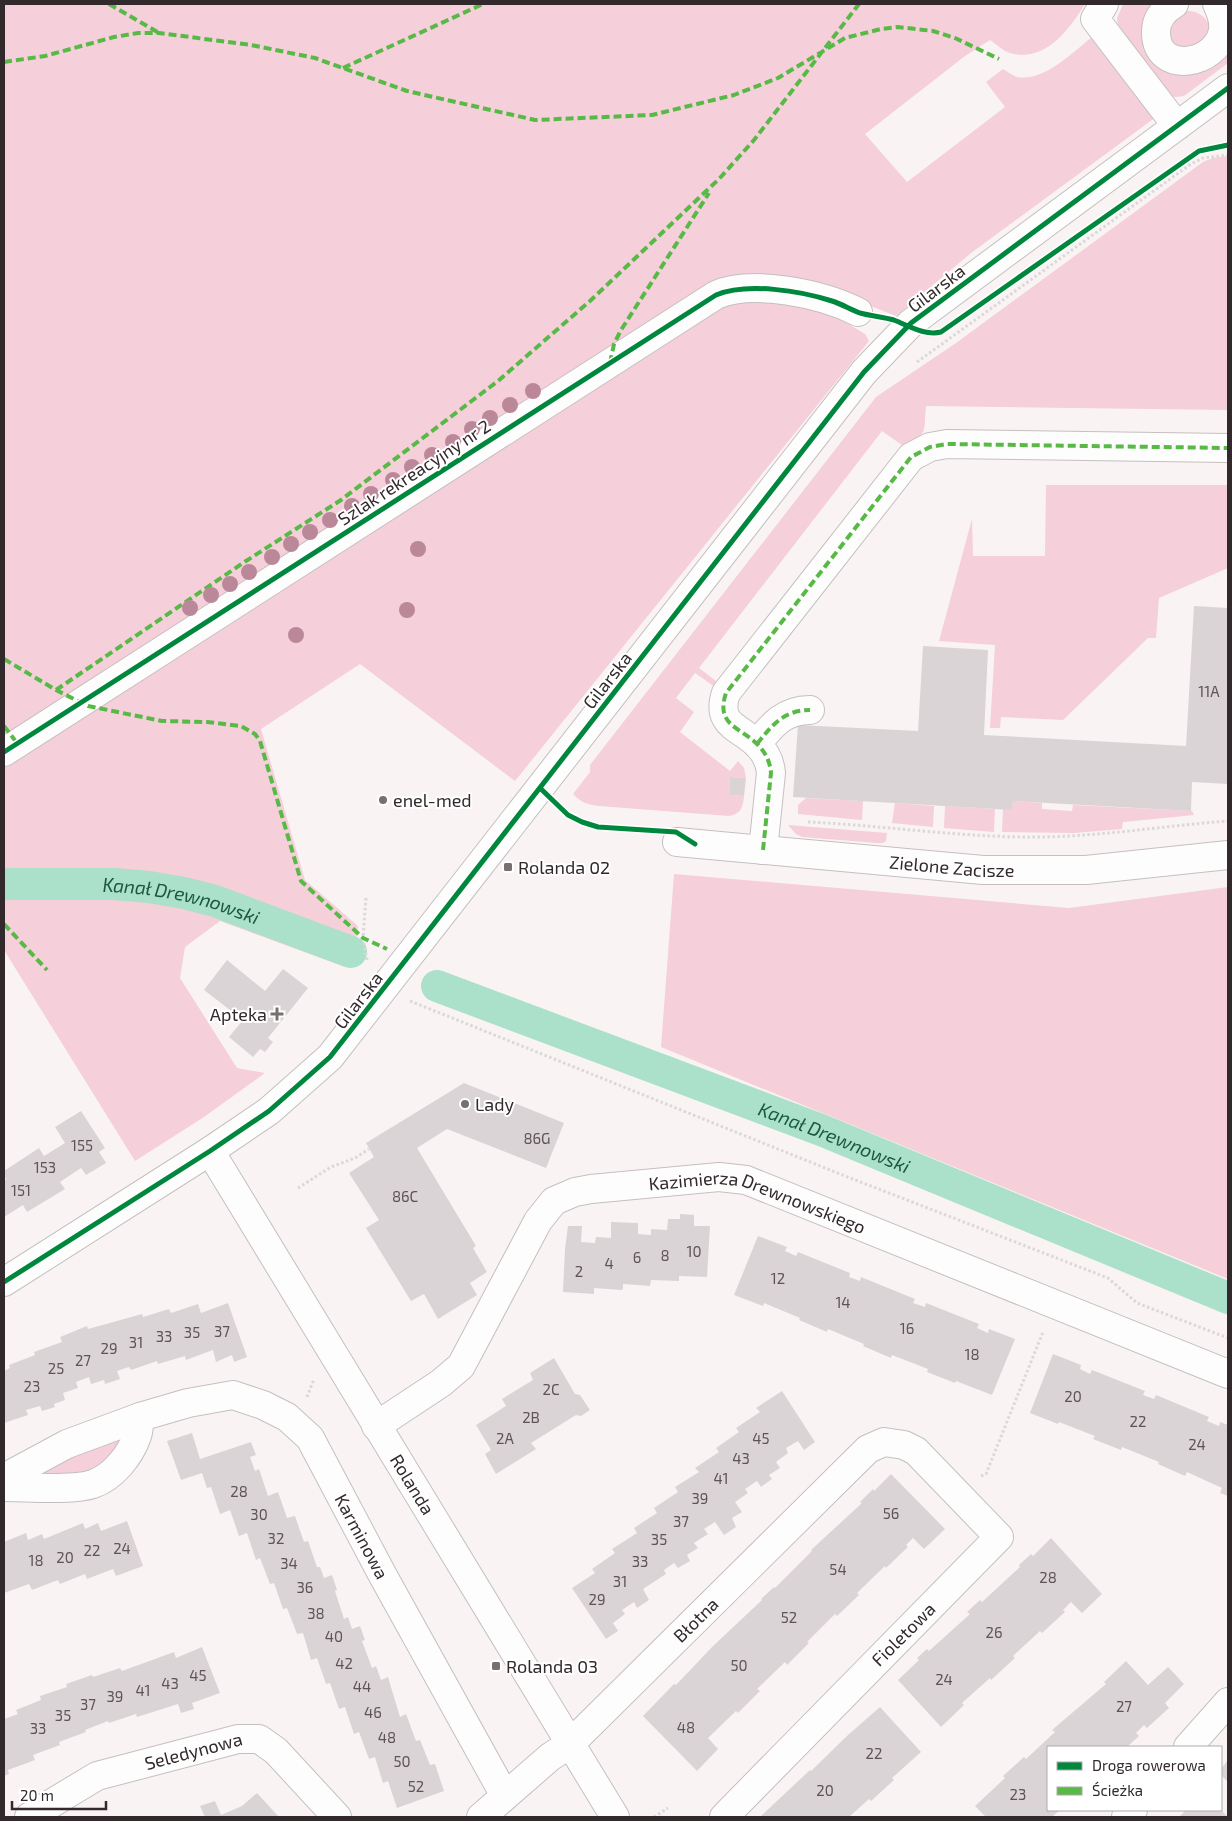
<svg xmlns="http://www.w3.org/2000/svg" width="1232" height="1821" font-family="'Exo 2',sans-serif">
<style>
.green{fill:#f5cfd9}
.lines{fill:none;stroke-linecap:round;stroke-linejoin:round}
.canal{stroke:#abe0ca;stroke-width:32}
.building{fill:#dbd4d6}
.minor-casing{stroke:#c5bfc0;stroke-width:30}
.path{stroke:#dbd8d9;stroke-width:3;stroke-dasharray:2.5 2.5;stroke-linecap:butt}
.minor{stroke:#fefdfd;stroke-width:28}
.quiet{stroke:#58b947;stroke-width:4;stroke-dasharray:8 4;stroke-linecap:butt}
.cycleway-casing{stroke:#fff;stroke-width:8}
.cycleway{stroke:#00873e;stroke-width:5}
.tree{fill:#bb889a}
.poi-dot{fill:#777071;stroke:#fff;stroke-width:2}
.labels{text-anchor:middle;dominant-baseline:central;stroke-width:4;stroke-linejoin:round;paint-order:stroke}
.number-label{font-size:15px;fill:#5c5456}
.street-label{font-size:18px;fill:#31292b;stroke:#fff}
.poi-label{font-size:18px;fill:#31292b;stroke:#fff;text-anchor:start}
.water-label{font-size:19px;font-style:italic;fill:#1a5843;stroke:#fff}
</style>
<rect width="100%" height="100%" fill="#faf3f4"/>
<path class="green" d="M4 4H1085C1069 30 1045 63 1010 53 1003 51 996 44 990 40L965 56 865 134 907 182 1005 107 986 82 1003 69C1007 71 1013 76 1017 77 1044 82 1073 52 1092 37L1156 117 971 253 896 316 819 286 748 282 4 742Z
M1123 4H1157L1149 50 1228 49V63L1184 96 1176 97 1170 96 1118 30 1117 18Z
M1185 11C1197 10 1206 16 1210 27L1207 39 1179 52 1164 33 1165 28Z
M1228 156V410L926 406C923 432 930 434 902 445L882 431 699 668 716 681 715 685H712L695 673 676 698 694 712 680 732 730 771 738 761 744 768 746 778 730 777 729 795 744 796C743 807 741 814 729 816L599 806C588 805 580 802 573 794L590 772V765L876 397 956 343 1203 162 1213 158Z
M737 297 827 311 865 334 869 341 515 781 360 664 261 729 305 880 358 926 355 950 345 967 220 921 185 947 180 978 237 1068 265 1073 204 1117 135 1161 4 950V761Z
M1046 485H1228V568L1159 598 1156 638H1148L1063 720 1001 717 1000 728H990L995 645 939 641 972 519 973 556H1045Z
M806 798 863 801 862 820 798 814V805Z
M1013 801 1042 803V809L1072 811 1073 805 1192 811 1194 815 1123 822 1122 829 1074 833 1002 832 1003 809 1012 810Z
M895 803 934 806 933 827 892 823Z
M945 806 995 809 994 832 944 828Z
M788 825 887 833 886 841 883 843H877L802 837 796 834Z
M674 874 1069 908 1228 887V1279L661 1047Z
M115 1438 122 1441 116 1458 88 1474 45 1477V1468Z"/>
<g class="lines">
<g class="canal">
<path id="s1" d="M4 884H114L149 887 184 893 215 901 351 952"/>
<path id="s2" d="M437 986 821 1130 1228 1298"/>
</g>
</g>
<path class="building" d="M1194 606 1228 608V784L1192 782 1191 811 1013 801 1012 810 793 797 798 725 918 731 923 646 988 650 984 735 1186 746Z
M730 777 746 778 744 796 729 795Z
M227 960 265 991 283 969 308 988 268 1038 273 1042 265 1052 260 1049 253 1057 229 1037 243 1020 204 990Z
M464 1083 564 1123 546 1168 447 1129 417 1148 476 1246 473 1248 487 1272 470 1283 477 1295 438 1319 424 1294 411 1301 366 1228 379 1220 349 1173 374 1157 366 1143Z
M81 1111 105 1148 99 1152 106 1163 86 1175 81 1168 60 1182 65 1189 27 1212 23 1205 4 1217V1181L6 1179 4 1175V1171L39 1148 44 1156 65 1143 55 1127Z
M680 1214 694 1215V1226H710L707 1277 679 1276V1281L651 1280 650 1286 623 1284V1289L621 1290 594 1288V1294L563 1292 565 1249 568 1226H582L581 1242 595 1243 596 1237 611 1238V1222L638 1223V1234L651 1235V1229L667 1230 668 1219H680Z
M758 1236 787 1247 785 1251 796 1256 798 1252 850 1273 849 1277 860 1281 861 1277 915 1299 913 1303 925 1307 926 1303 979 1324 977 1328 988 1333 989 1329 1015 1339 992 1395 956 1381 955 1383 927 1372 928 1369 892 1355 891 1358 863 1346 864 1344 828 1329 827 1332 799 1320 800 1318 764 1303 763 1306 734 1295Z
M228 1303 247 1357 234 1362 232 1355 216 1362 213 1350 186 1360 185 1356 158 1364 157 1361 131 1370 129 1367 117 1371 120 1379 105 1384 104 1380 91 1384 89 1377 76 1382 78 1388 63 1393 65 1400 54 1404 55 1407 42 1411 40 1406 26 1410 28 1415 4 1423V1371L10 1368 9 1365 35 1355 34 1352 62 1342 60 1337 87 1326 88 1329 142 1314 143 1317 169 1309 171 1313 198 1304 201 1313Z
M1053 1354 1081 1365 1080 1369 1090 1374 1092 1370 1145 1391 1143 1395 1154 1399 1156 1395 1209 1417 1207 1421 1219 1426 1220 1422 1228 1425V1496L1220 1493 1222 1488 1187 1472 1185 1476 1158 1464 1159 1462 1122 1447 1121 1450 1093 1439 1095 1436 1059 1422 1058 1424 1030 1413Z
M554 1358 575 1394 580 1395 590 1410 581 1416 576 1415 531 1443 536 1449 496 1474 485 1454 491 1450 476 1425 506 1406 502 1399 533 1380 530 1373Z
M782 1391 815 1442 804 1450 798 1441 786 1448 788 1453 776 1462 780 1468 769 1475 772 1479 761 1487 757 1481 745 1489 748 1493 735 1502 742 1512 732 1518 736 1527 724 1535 715 1522 704 1529 708 1534 694 1543 698 1548 687 1555 690 1561 678 1568 674 1563 664 1570 666 1574 643 1589 649 1600 637 1608 634 1602 622 1610 625 1614 613 1623 618 1631 606 1639 572 1588 595 1573 592 1569 615 1553 612 1549 637 1533 634 1528 657 1513 654 1508 678 1492 675 1487 699 1472 695 1468 719 1452 716 1448 739 1432 736 1428 760 1412 756 1408Z
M192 1433 200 1459 251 1442 256 1455 250 1457 255 1471 259 1469 268 1496 278 1492 287 1518 295 1516 304 1542 308 1541 317 1567H320L324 1578 332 1575 337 1590 335 1591 344 1619 348 1617 352 1629 360 1626 365 1640 362 1641 372 1668 376 1666 381 1680 388 1677 400 1717 406 1714 416 1741 420 1740 430 1765 435 1764 444 1791 397 1808 388 1781 383 1783 375 1757 369 1759 359 1732 354 1734 345 1707 339 1709 330 1683 326 1684 317 1658 311 1660 303 1633 297 1634 287 1608 283 1609 274 1583 270 1584 260 1558 256 1560 247 1533 239 1536 230 1510 220 1514 211 1487 207 1488 202 1473 181 1480 167 1441Z
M891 1474 945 1529 924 1549 913 1538 906 1545 908 1547 886 1568 885 1566 857 1593 859 1595 837 1616 835 1614 807 1642 809 1643 787 1665 785 1662 757 1689 760 1691 738 1713 736 1711 708 1738 718 1749 697 1771 643 1716 674 1684 676 1685 712 1647 762 1600 761 1599 774 1587 775 1588 812 1551 811 1550 862 1503 860 1502 873 1489 874 1491Z
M127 1521 143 1566 116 1576 113 1569 87 1579 85 1574 60 1584 58 1580 32 1590 29 1584 4 1593V1542L26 1533 28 1540 42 1534 44 1539 83 1523 85 1529 98 1523 101 1531Z
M1051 1538 1102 1594 1082 1613 1071 1602 1063 1610 1065 1612 1042 1633 1040 1631 1013 1656 1015 1658 991 1680 990 1678 962 1703 964 1705 941 1727 898 1680 919 1660 917 1658 927 1649 929 1651 970 1614 967 1612 980 1600 982 1602 1020 1567 1019 1565 1031 1554 1033 1556Z
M202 1647 220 1693 192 1703 194 1709 181 1713 178 1704 137 1717 136 1714 109 1723 108 1721 85 1730 86 1732 59 1742 60 1745 33 1755 35 1760 8 1770 9 1774 4 1776V1719L18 1714 16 1710 41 1700 40 1696 67 1687 66 1684 92 1675 93 1677 120 1668 122 1671 174 1652 176 1658Z
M1126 1661 1148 1685 1168 1667 1184 1684 1165 1703 1169 1708 1147 1728 1144 1725 1136 1733 1139 1736 1127 1747H1048V1810H1060L1052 1817H986L975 1806 1005 1778 1003 1776 1024 1757 1026 1759 1055 1732 1052 1730 1106 1684 1104 1682Z
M880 1707 921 1752 892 1778 894 1780 871 1801 869 1799 849 1817H760L810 1770 811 1771 848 1735Z
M1228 1760V1782L1221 1775V1769Z
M257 1793 279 1817H205L200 1806 215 1801 221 1815 242 1806Z
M1186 1810H1221L1228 1817H1179Z"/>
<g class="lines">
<defs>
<g id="minor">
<path d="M1104 4 1095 19 1177 126"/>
<path d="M1174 4C1164 10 1156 19 1156 32 1156 77 1219 64 1223 30 1224 21 1221 12 1217 4"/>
<path d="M757 744C772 725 784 710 810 710"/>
<path d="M4 752 716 295C753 279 823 294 858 312"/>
<path id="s3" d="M677 842 983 870H1086L1228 855"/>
<path d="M763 850 771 773C770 762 766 753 758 745 741 727 715 726 726 693L911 457 930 447 947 444 1228 448"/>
<path id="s4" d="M210 1151 615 1817"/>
<path d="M4 1282 210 1151 269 1111 330 1057 864 372 911 323 1228 88"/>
<path id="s5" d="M376 1426 441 1383 461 1366 538 1221 554 1201 575 1192 591 1189 719 1177 746 1180 1228 1374"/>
<path id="s6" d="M4 1478 67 1444 140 1417 188 1403 233 1395 263 1405 287 1417 310 1438 382 1574 505 1796"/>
<path d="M4 1487C27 1487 72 1491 93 1484 113 1477 130 1456 137 1436 139 1430 139 1423 140 1417"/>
<path d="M1188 1747 1228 1702"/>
<path id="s7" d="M29 1817 97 1776 238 1739H259L276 1751 337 1817"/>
<path id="s8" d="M481 1817 550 1757 570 1744 868 1449 884 1442 904 1445 916 1451 999 1537 724 1817"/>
<path d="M1126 1817 1133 1810"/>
</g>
</defs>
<use href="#minor" class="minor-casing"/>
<path class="path" d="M917 362 1191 164 1203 158 1228 155
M808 822C895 826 982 841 1069 836 1122 833 1175 825 1228 821
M366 898 363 938 367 960
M410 1001 840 1174 1108 1278 1137 1303 1228 1338
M298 1188 331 1167 355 1158 369 1149
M307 1397 314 1379
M981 1476 986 1474 1043 1332
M654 1817 668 1808"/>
<use href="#minor" class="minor"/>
<path class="quiet" d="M109 4 159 33
M4 62 45 56 114 37 138 33H159L251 45 315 58 407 91 535 120 652 115 734 95 778 78 845 38 881 29 898 27 933 31 955 38 999 59
M343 68 483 4
M610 363 614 344 621 330 709 193
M4 659 56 690 88 706 162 721 207 722 241 726 255 734 260 741 301 881 363 938 387 949
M56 690 246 561 341 500 498 381 590 301 719 179 754 140 859 4
M4 726 17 743
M757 744C772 725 784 710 810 710
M763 850 771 773C770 762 766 753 758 745 741 727 715 726 726 693L911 457 930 447 947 444 1228 448
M4 924 47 970"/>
<defs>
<path id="cycleway" d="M4 752 716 295C747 282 801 291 832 301 842 304 851 310 860 313 871 316 883 317 894 320 909 326 925 336 941 332L1199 151 1228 145
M540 788 568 815 582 822 598 827 676 832 695 844
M4 1282 210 1151 269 1111 330 1057 864 372 911 323 1228 88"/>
</defs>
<use href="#cycleway" class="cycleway-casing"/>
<use href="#cycleway" class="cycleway"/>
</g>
<g class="tree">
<circle cx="533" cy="391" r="8"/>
<circle cx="510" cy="405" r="8"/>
<circle cx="490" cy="418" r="8"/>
<circle cx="472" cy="429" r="8"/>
<circle cx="453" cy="442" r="8"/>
<circle cx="432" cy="455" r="8"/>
<circle cx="412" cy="467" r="8"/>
<circle cx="393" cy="480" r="8"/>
<circle cx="371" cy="494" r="8"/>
<circle cx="352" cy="506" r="8"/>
<circle cx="330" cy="520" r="8"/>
<circle cx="310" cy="532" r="8"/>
<circle cx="291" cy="544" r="8"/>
<circle cx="418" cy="549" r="8"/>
<circle cx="272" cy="557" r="8"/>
<circle cx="249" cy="572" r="8"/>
<circle cx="230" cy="584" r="8"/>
<circle cx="211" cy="595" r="8"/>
<circle cx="190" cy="608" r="8"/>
<circle cx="407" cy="610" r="8"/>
<circle cx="296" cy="635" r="8"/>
</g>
<g class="poi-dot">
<circle cx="383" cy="800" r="5"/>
<rect x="503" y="862" width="10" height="10" rx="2.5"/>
<path d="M274.5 1006.5h5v5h5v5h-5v5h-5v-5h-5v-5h5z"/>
<circle cx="465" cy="1104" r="5"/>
<rect x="491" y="1661" width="10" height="10" rx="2.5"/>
</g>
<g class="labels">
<g class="number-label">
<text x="1209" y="691">11A</text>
<text x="537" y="1138">86G</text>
<text x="82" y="1145">155</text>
<text x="45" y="1167">153</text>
<text x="21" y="1190">151</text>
<text x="405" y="1196">86C</text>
<text x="694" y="1251">10</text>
<text x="665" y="1255">8</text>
<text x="637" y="1257">6</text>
<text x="609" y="1263">4</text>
<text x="579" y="1271">2</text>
<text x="778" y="1278">12</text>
<text x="843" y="1302">14</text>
<text x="907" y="1328">16</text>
<text x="222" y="1331">37</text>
<text x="192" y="1332">35</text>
<text x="164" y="1336">33</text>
<text x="136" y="1342">31</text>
<text x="109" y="1348">29</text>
<text x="972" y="1354">18</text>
<text x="83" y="1360">27</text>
<text x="56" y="1368">25</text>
<text x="32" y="1386">23</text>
<text x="551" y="1389">2C</text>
<text x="1073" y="1396">20</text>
<text x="531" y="1417">2B</text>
<text x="1138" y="1421">22</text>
<text x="505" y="1438">2A</text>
<text x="761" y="1438">45</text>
<text x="1197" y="1444">24</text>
<text x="741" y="1458">43</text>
<text x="721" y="1478">41</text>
<text x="239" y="1491">28</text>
<text x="700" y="1498">39</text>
<text x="891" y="1513">56</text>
<text x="259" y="1514">30</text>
<text x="681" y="1521">37</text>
<text x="276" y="1538">32</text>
<text x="659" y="1539">35</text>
<text x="122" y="1548">24</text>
<text x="92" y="1550">22</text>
<text x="65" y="1557">20</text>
<text x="36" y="1560">18</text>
<text x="640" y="1561">33</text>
<text x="289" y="1563">34</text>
<text x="838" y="1569">54</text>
<text x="1048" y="1577">28</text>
<text x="620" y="1581">31</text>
<text x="305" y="1587">36</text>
<text x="597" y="1599">29</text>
<text x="316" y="1613">38</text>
<text x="789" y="1617">52</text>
<text x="994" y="1632">26</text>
<text x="334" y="1636">40</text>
<text x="344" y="1663">42</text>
<text x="739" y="1665">50</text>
<text x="198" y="1675">45</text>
<text x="944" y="1679">24</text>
<text x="170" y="1683">43</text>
<text x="362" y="1686">44</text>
<text x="143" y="1690">41</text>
<text x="115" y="1696">39</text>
<text x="88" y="1704">37</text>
<text x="1124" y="1706">27</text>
<text x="373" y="1712">46</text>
<text x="63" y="1715">35</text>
<text x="686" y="1727">48</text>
<text x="38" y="1728">33</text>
<text x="387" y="1737">48</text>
<text x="874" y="1753">22</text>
<text x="402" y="1761">50</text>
<text x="416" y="1786">52</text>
<text x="825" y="1790">20</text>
<text x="1018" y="1794">23</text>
</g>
<g class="street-label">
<text transform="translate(936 288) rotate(-37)">Gilarska</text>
<text transform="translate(414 472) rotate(-33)">Szlak rekreacyjny nr 2</text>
<text transform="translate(607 680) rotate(-52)">Gilarska</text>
<text stroke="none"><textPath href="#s3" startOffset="276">Zielone Zacisze</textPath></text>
<text transform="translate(358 1000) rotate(-52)">Gilarska</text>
<text stroke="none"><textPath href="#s5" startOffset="504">Kazimierza Drewnowskiego</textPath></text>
<text stroke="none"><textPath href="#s4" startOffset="390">Rolanda</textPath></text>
<text stroke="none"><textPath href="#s6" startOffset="446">Karminowa</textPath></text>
<text stroke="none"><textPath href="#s8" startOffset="292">Błotna</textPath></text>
<text transform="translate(903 1634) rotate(-45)">Fioletowa</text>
<text stroke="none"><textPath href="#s7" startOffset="179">Seledynowa</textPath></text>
</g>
<g class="poi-label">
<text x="393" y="800">enel-med</text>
<text x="518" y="867">Rolanda 02</text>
<text x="267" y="1014" text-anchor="end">Apteka</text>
<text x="475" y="1104">Lady</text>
<text x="506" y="1666">Rolanda 03</text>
</g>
<g class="water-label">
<text stroke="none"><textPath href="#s1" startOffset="179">Kanał Drewnowski</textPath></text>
<text stroke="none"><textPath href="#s2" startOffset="425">Kanał Drewnowski</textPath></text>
</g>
</g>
<rect width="1232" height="1821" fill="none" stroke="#31292b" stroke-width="10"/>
<rect x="1047" y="1746" width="175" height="65" fill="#ffffff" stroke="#ada9aa"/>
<rect x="1057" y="1762" width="25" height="8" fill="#00873e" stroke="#ada9aa"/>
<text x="1092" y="1771" font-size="15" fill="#31292b">Droga rowerowa</text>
<rect x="1057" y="1787" width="25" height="8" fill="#58b947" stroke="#ada9aa"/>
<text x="1092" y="1796" font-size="15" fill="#31292b">Ścieżka</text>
<path d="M12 1801v8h94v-8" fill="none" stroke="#31292b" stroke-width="2.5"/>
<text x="20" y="1801" font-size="15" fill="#31292b" stroke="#ffffff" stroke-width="4" paint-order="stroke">20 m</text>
</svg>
